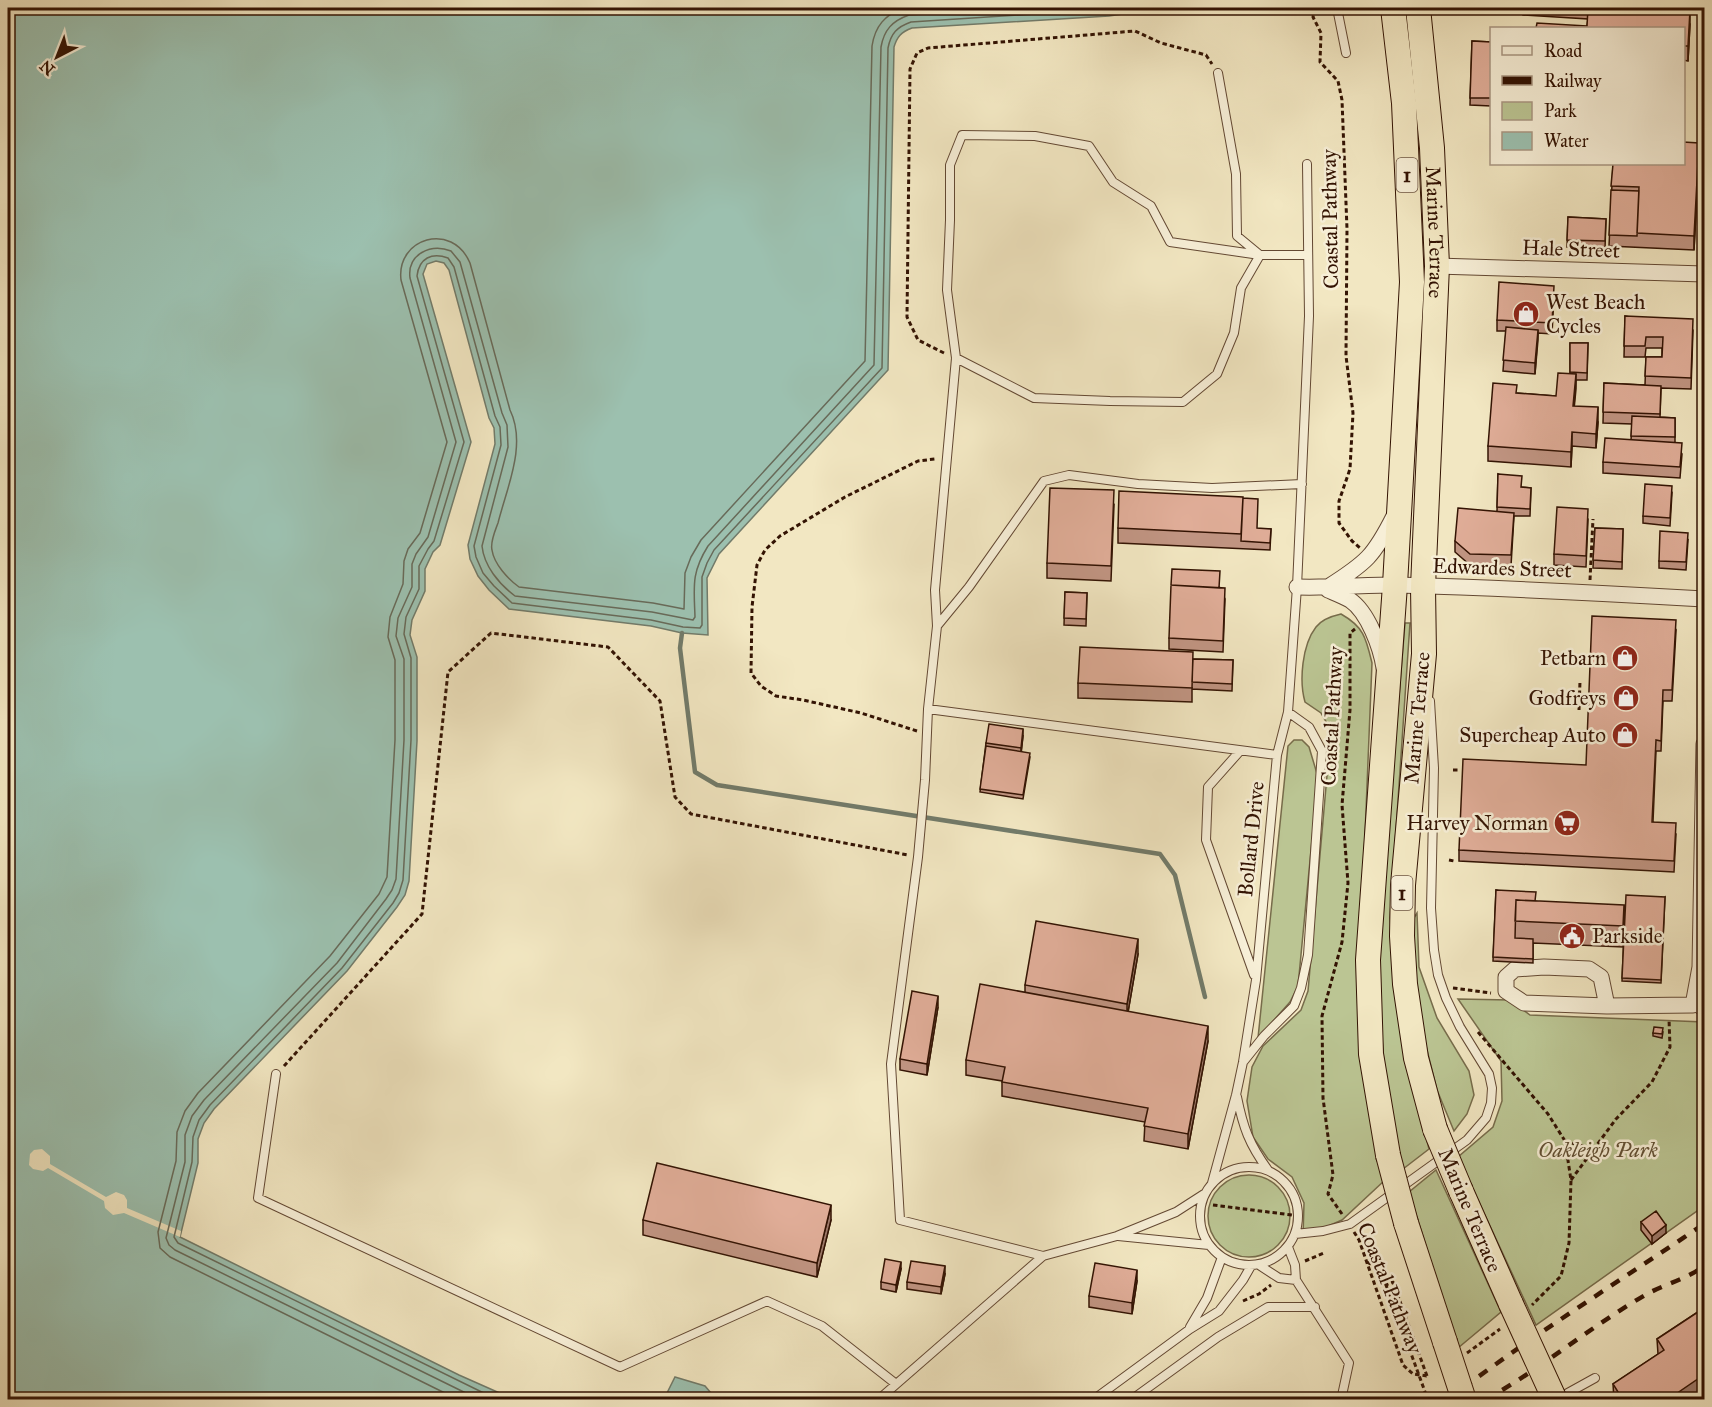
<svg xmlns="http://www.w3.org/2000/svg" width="1712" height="1407" font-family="'IM FELL Great Primer',serif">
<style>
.green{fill:#bbc593;stroke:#776c4b;stroke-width:1.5}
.water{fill:#9cc0af;stroke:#727b6a;stroke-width:1.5}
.pier{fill:#f2e7c2}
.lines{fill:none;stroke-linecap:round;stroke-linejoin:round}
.shore{stroke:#686a59;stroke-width:1.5}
.stream{stroke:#727b6a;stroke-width:4.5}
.service-casing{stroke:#634833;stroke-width:10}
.minor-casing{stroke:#634833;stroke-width:17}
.trunk-casing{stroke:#331303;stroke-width:26}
.path{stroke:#331303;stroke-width:3;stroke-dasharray:4.5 3;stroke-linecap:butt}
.service{stroke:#f7efd7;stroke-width:8}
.minor{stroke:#f7efd7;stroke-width:15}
.trunk{stroke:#f2e7c2;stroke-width:24}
.rail{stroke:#331303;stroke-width:4.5;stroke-dasharray:10 10;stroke-linecap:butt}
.trunk-bridge-casing{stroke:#331303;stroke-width:26;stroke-linecap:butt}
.path-bridge{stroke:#331303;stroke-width:3;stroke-dasharray:4.5 3;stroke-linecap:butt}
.trunk-bridge{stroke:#f2e7c2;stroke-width:24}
.wall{fill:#c19583;stroke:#331303;stroke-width:1.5}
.shaded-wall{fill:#9d796a;stroke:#331303;stroke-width:1.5}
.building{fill:#e0ad98;stroke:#331303;stroke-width:1.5}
.labels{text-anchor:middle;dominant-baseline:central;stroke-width:5;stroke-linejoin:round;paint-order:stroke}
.shield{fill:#f7efd7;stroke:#6e5543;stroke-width:1.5}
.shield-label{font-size:20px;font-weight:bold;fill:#331303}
.street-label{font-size:21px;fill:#331303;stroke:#f7efd7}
.poi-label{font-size:21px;fill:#331303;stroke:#f7efd7;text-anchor:end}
.park-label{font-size:21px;font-style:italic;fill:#635135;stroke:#f7efd7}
</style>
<rect width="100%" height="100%" fill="#f2e7c2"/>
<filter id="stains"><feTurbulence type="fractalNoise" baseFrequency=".00333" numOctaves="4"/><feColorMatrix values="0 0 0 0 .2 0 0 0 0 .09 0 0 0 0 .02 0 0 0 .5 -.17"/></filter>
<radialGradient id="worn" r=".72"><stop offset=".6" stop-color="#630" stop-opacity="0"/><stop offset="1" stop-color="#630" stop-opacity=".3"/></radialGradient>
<path class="green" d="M1341 614C1364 627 1366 638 1372 663L1361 933 1385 1180 1342 1220 1303 1237 1304 1203 1292 1177 1268 1159 1253 1137 1247 1101 1252 1067 1263 1046 1301 1010 1308 991 1331 730 1321 713 1305 702C1299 681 1302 645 1316 627 1322 619 1332 616 1341 614Z
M1405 623H1410L1390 918 1408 1065 1429 1149 1403 1169 1386 1089 1378 989 1381 918Z
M1294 740H1302L1309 747 1318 777 1298 986 1290 1002 1258 1038 1288 746Z
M1417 913 1419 967 1437 1018 1469 1071 1474 1095 1467 1114 1454 1131 1437 1090 1421 1026 1415 970 1412 921Z
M1458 999 1510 1000 1530 1015 1704 1022V1206L1536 1325 1458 1157 1493 1127 1502 1101 1501 1061Z
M1436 1170 1501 1312 1458 1348 1409 1192Z
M1208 1216a41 41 0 1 1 82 0a41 41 0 1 1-82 0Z"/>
<path class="water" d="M8 8H1164L1109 16 912 28C901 32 897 37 894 47L888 370 719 554 707 578 708 635 682 633 651 626 509 609 489 590 478 576 470 559 468 545 495 444 494 428 489 418 449 270 444 263 436 261 427 264 423 274 471 442 440 545 433 552 425 569V591L412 620 410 635 417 657V741L409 881 405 895 397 907 347 971 214 1109 204 1123 198 1139V1163L180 1237 459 1375 513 1399H8Z
M675 1377 705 1386 716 1399H664Z"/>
<path class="pier" d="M42 1149 50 1156V1164L106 1197 116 1192 124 1195 127 1200V1208L181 1231 180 1237 124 1213 113 1215 105 1208 104 1201 48 1168 43 1171 33 1169 29 1165 30 1154 34 1150Z"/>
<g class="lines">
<path class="shore" d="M459 1400 170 1257 160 1248 158 1232 176 1161 177 1132 185 1111 198 1093 330 956 379 894 387 877 395 740V660L388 637 390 617 403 584 404 561 408 549 420 533 447 442 401 280C396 238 452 221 470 263L510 410C527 445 507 487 498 523 495 531 490 542 492 550 494 564 508 579 519 587L653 603 684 609 685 573 691 557 701 540 865 361 872 46C875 26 885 15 903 8
M480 1400 175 1250 169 1245 166 1238 185 1162V1135L192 1116 204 1100 337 963 386 899 392 890 396 879 404 740V659L396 636 398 618 412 587V564L416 554 428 537 456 442 410 278C407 254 431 243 451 251L460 262 502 413 507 425 508 447 482 546C484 566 499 584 515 596L652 612 693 620 695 617C694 587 691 573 708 546L874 365 881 47C884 30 892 21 909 15L1029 8
M498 1400 178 1243 174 1237 192 1162 193 1137 199 1120 210 1105 342 968 393 903 399 893 403 880 411 740V658L404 634 406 617 419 589V566L428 549 434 541 464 442 417 276C419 258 432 252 448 258L454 267 495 416 500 427 501 445 474 546 476 557 483 573 494 586 512 603 651 620 683 627 700 628 702 625V577L707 563 714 550 882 368 888 48C891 33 897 27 911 22L1125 8"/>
<path class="stream" d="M682 633 680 648 695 772 717 785 1160 854 1175 875 1205 997"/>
<defs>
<path id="service" d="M1337 8 1346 53
M1218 73 1236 174 1237 236 1260 255H1308
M937 626 935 590 956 358 947 290 950 220V165L962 135 1035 136 1089 146 1113 182 1151 206 1170 242 1260 255 1241 288 1234 333 1217 374 1183 402 1110 401 1034 398 956 358
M928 709 1277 755
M1240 751 1208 787 1206 840 1254 975
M1693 1005 1704 1013
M1244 1061 1264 1036 1294 1006 1301 988 1308 955 1322 751 1309 727 1288 712
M276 1074 258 1198 620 1367 767 1301 822 1326 896 1384
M1237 1097C1243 1127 1249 1144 1268 1170
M1200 1216a49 49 0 1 1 98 0a49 49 0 1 1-98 0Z
M1212 1183 1236 1095 1243 1062 1256 980 1277 755 1288 712 1297 587 1309 316 1307 164
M1295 1234 1323 1231 1350 1224 1467 1140 1486 1118 1491 1103 1492 1088 1489 1074 1460 1027 1446 998 1438 975 1434 950 1431 908 1434 768 1430 701
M1118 1236 1209 1245
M1288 1247 1295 1265 1296 1280 1349 1363 1341 1400
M1043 1256 900 1220 891 1064 918 857 925 780 928 709 937 626 969 587 1044 481 1069 475 1138 484 1212 488 1302 484
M1259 1265 1279 1278 1296 1280
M1190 1327 1207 1298 1222 1257
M1557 1399 1595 1378
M878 1400 1043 1256 1117 1236 1176 1212 1204 1194
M1093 1400 1190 1329 1219 1311 1243 1280 1251 1266
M1131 1400 1218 1337 1268 1307H1315"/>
<path id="minor" d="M1437 266 1704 274
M1297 587C1331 588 1364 585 1398 585 1500 588 1602 593 1704 599
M1328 587C1366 563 1374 556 1394 516
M1328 590C1335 593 1343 596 1350 600 1368 612 1381 648 1384 668
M1607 1006 1601 977 1589 969 1544 967 1515 969 1506 977V991L1524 1003 1607 1006 1693 1005 1700 967 1704 744"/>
<g id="trunk">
<path id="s1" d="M1418 8 1432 148 1437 266 1423 587 1424 654 1403 885 1402 936 1405 984 1416 1058 1435 1129"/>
<path d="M1388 1155 1371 1054 1368 960 1395 585 1412 282 1404 103 1393 8"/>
<path d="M1461 1191 1511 1304"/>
<path d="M1406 1223 1445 1342"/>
</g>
</defs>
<use href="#service" class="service-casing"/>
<use href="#minor" class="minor-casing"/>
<use href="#trunk" class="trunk-casing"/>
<path class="path" d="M1315 8 1313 17 1321 33 1320 62 1338 81 1342 100 1347 229 1346 356 1353 413 1350 469 1339 501V523L1352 541 1360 548
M944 353 918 340 907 317 910 69 917 53 928 48 1135 31 1161 43 1206 55 1212 64
M1590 580 1593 519
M1579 710 1580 681
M917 731 861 713 803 700 776 696 761 686 751 673 752 607 757 565 765 550 780 536 845 497 918 461 935 459
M1453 770H1458
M1449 860 1454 861
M1453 988 1491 993
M1478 1032 1548 1114 1565 1141 1571 1180 1569 1243 1561 1276 1532 1305
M284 1066 422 914 448 672 491 633 608 647 660 701 675 797 691 814 908 855
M1565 1141 1592 1149
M1571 1180 1616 1119 1652 1082 1670 1047 1669 1019
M1213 1205 1292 1215
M1342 1214 1328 1194 1333 1175 1323 1098 1322 1016 1342 942 1348 883 1342 805 1350 710V633L1355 629
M1354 1232 1359 1240 1403 1365 1413 1374 1427 1376
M1305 1261 1324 1253
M1367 1262 1381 1270 1386 1285 1393 1282 1427 1376
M1243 1301 1259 1294 1271 1285
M1467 1353 1500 1329"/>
<use href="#service" class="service"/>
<use href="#minor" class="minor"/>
<use href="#trunk" class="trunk"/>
<path class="rail" d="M1447 1400C1530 1337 1618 1282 1704 1224
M1485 1400C1541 1369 1591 1326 1647 1294 1665 1284 1687 1279 1704 1266"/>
<defs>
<path id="trunk-bridge" d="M1435 1129 1461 1191
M1388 1155 1406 1223
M1511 1304 1555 1400
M1445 1342 1464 1400"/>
</defs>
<use href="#trunk-bridge" class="trunk-bridge-casing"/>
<path class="path-bridge" d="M1386 1285 1428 1400"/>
<use href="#trunk-bridge" class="trunk-bridge"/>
</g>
<path class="wall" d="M1523 8H1656L1690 24 1688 61 1683 60V28L1587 26 1588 19 1523 15Z
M1472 41 1491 42V106L1470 105Z
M1699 158 1694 250 1609 246 1613 164Z
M1568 217 1606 219 1605 249 1567 247Z
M1554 297 1552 334 1538 333 1535 374 1503 371 1506 331H1497V320Z
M1625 316 1693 330 1691 389 1661 388 1660 417 1675 418V443L1682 454 1680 478 1603 473V462L1631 440 1632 424 1603 423 1604 383 1645 385 1646 357H1662V348H1646L1645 357H1624Z
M1570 343H1588L1587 380H1576L1574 406 1598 422 1596 448 1572 446 1571 467 1488 461V446L1517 393 1556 396 1570 374Z
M1498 474 1522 487 1531 488 1530 516H1514L1511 566 1470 565 1455 552V541L1497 511Z
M1672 493 1670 526 1643 523V516Z
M1114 505 1111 581 1047 578V563Z
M1588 520 1586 567 1554 565V554Z
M1118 528 1271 529 1270 550 1118 543Z
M1595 528 1623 529 1622 569 1593 568Z
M1688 540 1686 570 1659 568V561Z
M1220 588 1225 599 1223 652 1169 649V638Z
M1065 592 1087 593 1086 626 1064 625Z
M1676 631 1672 701H1663L1661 751H1656L1653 822 1676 834 1674 872 1459 861V850L1586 765Z
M1193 659 1233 660 1232 691 1192 689V687V702L1078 698V683Z
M1023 736 1021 752 1030 757 1023 799 980 792 986 743Z
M1496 890 1624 926 1665 897 1661 983 1622 981 1624 932 1623 947 1533 943V963L1493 961Z
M1138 954 1128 1012 1208 1041 1188 1149 1144 1141 1145 1122 1002 1096V1081L966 1075V1060L1025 993V985Z
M938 1007 927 1075 900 1070V1059Z
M1663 1032 1662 1038 1653 1036V1033Z
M643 1220H831L817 1277 643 1235Z
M1641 1222 1666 1233 1652 1244 1641 1230Z
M901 1269 896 1292 881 1289V1282Z
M945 1274 941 1294 907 1289V1282Z
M1137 1281 1132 1314 1089 1307V1296Z
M1704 1308V1384L1702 1385V1390L1688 1400H1614L1613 1384 1658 1354 1657 1339Z"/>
<path class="shaded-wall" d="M1690 10V24L1688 61V46Z
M1699 143V158L1694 250V236Z
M1538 330V340L1535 374V363Z
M1576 374V389L1573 420V406Z
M1598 407V422L1596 448V434Z
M1572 432V446L1571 467V452Z
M1023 729V736L1021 755V748Z
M1138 939V954L1127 1018V1004Z
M938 996V1007L927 1075V1064Z
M1208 1026V1041L1188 1149V1134Z
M831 1205V1220L817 1277V1263Z
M1666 1225V1233L1652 1244V1236Z
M901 1262V1269L896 1292V1285Z
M945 1266V1274L941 1294V1287Z
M1137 1270V1281L1132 1314V1303Z
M1704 1369V1384L1702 1385V1390L1688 1400H1667Z"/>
<path class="building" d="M1588 8H1656L1690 10 1688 46H1683V28H1536L1537 23 1587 26Z
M1472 41 1491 42V98H1470Z
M1683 142 1699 143 1694 236 1637 233 1639 187 1611 186 1613 164H1683Z
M1611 190 1639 191 1637 236 1609 235Z
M1568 217 1606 219 1605 241 1567 240Z
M1499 282 1554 286 1552 323 1497 320Z
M1625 316 1693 319 1691 378 1645 376 1646 357H1662L1663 337H1646L1645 346H1624Z
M1506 327 1538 330 1535 363 1503 360Z
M1570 343H1588L1587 373 1570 372Z
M1558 373 1576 374 1573 406 1598 407 1596 434 1572 432 1571 452 1488 446 1493 383 1517 385 1516 393 1556 396Z
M1604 383 1661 386 1660 414 1603 412Z
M1632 416 1675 418V437L1631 436Z
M1605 438 1682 443 1680 467 1603 462Z
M1498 474 1522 476 1521 487 1531 488 1530 509 1497 507Z
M1645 484 1672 486 1670 518 1643 516Z
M1050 488 1114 490 1111 566 1047 563Z
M1119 491 1243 497 1241 534 1118 528Z
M1243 498 1258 499 1257 528 1271 529 1270 543 1241 541Z
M1557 507 1588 509 1586 556 1554 554Z
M1458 508 1514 513 1511 555 1470 554 1455 541Z
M1595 528 1623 529 1622 562 1593 560Z
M1660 531 1688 533 1686 562 1659 561Z
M1172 569 1220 571 1219 588 1171 585Z
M1171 585 1225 588 1223 641 1169 638Z
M1065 592 1087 593 1086 619 1064 618Z
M1592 616 1676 620 1672 690H1663L1661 741 1656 740 1652 822 1676 823 1674 861 1459 850 1463 759 1586 765Z
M1080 647 1193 652 1192 688 1078 683Z
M1193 659 1233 660 1232 684 1192 682Z
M989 724 1023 729 1021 748 986 743Z
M986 746 1030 753 1023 795 980 789Z
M1496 890 1536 892 1535 901 1516 900 1515 938 1533 939V959L1493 957Z
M1626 895 1665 897 1661 980 1622 978Z
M1516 900 1624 905 1623 926 1515 921Z
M1036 921 1138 939 1127 1004 1025 985Z
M980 984 1208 1026 1188 1134 1144 1126 1148 1108 1002 1082 1005 1067 966 1060Z
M912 991 938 996 927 1064 900 1059Z
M1654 1027 1663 1028 1662 1034 1653 1033Z
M657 1163 831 1205 817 1263 643 1220Z
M1656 1211 1666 1225 1652 1236 1641 1222Z
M885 1259 901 1262 896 1285 881 1282Z
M911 1261 945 1266 941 1287 907 1282Z
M1095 1263 1137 1270 1132 1303 1089 1296Z
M1704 1308V1369L1700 1372 1702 1376 1667 1400H1623L1613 1384 1664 1350 1657 1339Z"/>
<defs>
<symbol id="shop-disc" viewBox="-11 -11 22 22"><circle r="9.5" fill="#8f2418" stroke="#f7efd7"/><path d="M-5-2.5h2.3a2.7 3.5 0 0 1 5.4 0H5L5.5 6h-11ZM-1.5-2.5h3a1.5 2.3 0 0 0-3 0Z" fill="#fff"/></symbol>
<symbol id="supermarket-disc" viewBox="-11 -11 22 22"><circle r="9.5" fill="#8f2418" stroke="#f7efd7"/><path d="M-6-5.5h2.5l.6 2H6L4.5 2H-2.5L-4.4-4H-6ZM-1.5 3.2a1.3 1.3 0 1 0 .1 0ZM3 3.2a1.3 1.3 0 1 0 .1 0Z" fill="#fff"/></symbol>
<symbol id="civic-disc" viewBox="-11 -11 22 22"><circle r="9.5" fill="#8f2418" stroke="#f7efd7"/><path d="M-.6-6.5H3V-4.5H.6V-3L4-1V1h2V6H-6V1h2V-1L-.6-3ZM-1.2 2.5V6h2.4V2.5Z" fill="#fff"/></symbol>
</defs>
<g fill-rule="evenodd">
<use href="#shop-disc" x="1511" y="299" width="30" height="30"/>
<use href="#shop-disc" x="1610" y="643" width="30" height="30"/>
<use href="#shop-disc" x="1611" y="683" width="30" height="30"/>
<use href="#shop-disc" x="1610" y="720" width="30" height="30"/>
<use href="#supermarket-disc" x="1552" y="808" width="30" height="30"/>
<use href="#civic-disc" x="1557" y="921" width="30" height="30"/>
</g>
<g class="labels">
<g class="shield">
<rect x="1396.5" y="158" width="21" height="34" rx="4.5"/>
<rect x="1391.5" y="876" width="21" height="34" rx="4.5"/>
</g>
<g class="shield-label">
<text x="1407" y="175">1</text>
<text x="1402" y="893">1</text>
</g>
<g class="street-label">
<text transform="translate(1330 219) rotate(-91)">Coastal Pathway</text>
<text stroke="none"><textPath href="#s1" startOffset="225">Marine Terrace</textPath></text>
<text transform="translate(1571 249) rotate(2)">Hale Street</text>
<text transform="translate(1502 568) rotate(2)">Edwardes Street</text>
<text transform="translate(1332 716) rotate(-87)">Coastal Pathway</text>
<text transform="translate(1417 718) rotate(-85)">Marine Terrace</text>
<text transform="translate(1251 839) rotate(-84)">Bollard Drive</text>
<text transform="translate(1470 1210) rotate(67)">Marine Terrace</text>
<text transform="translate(1390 1288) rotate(68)">Coastal Pathway</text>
</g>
<g class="poi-label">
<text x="1546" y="302" text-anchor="start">West Beach<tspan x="1546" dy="24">Cycles</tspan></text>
<text x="1606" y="658">Petbarn</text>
<text x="1606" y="698">Godfreys</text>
<text x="1606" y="735">Supercheap Auto</text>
<text x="1548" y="823">Harvey Norman</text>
<text x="1592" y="936" text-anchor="start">Parkside</text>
</g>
<g class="park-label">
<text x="1598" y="1150">Oakleigh Park</text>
</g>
</g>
<rect width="1712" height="1407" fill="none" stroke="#f2e7c2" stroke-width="30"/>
<rect x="9" y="9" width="1694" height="1389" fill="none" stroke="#331303" stroke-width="3"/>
<rect x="15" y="15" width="1682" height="1377" fill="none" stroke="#331303" stroke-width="1.5"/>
<rect x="1490" y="27" width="195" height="138" fill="#f7efd7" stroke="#a99782" stroke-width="1.5"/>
<rect x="1502" y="46" width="30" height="9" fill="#f7efd7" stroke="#a99782" stroke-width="1.5"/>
<text x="1544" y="57" font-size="18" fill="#331303">Road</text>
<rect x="1502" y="76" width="30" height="9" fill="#331303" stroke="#a99782" stroke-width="1.5"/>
<text x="1544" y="87" font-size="18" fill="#331303">Railway</text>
<rect x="1502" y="102" width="30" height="18" fill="#bbc593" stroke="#a99782" stroke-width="1.5"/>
<text x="1544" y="117" font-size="18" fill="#331303">Park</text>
<rect x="1502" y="132" width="30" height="18" fill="#9cc0af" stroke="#a99782" stroke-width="1.5"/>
<text x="1544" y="147" font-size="18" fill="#331303">Water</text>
<g transform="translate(57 57) rotate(222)" stroke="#f7efd7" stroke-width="4.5" paint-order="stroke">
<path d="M0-4.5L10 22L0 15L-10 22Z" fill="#331303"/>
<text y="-9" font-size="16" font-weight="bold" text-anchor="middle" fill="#331303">N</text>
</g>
<rect width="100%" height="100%" filter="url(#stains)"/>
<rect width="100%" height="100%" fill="url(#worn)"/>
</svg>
